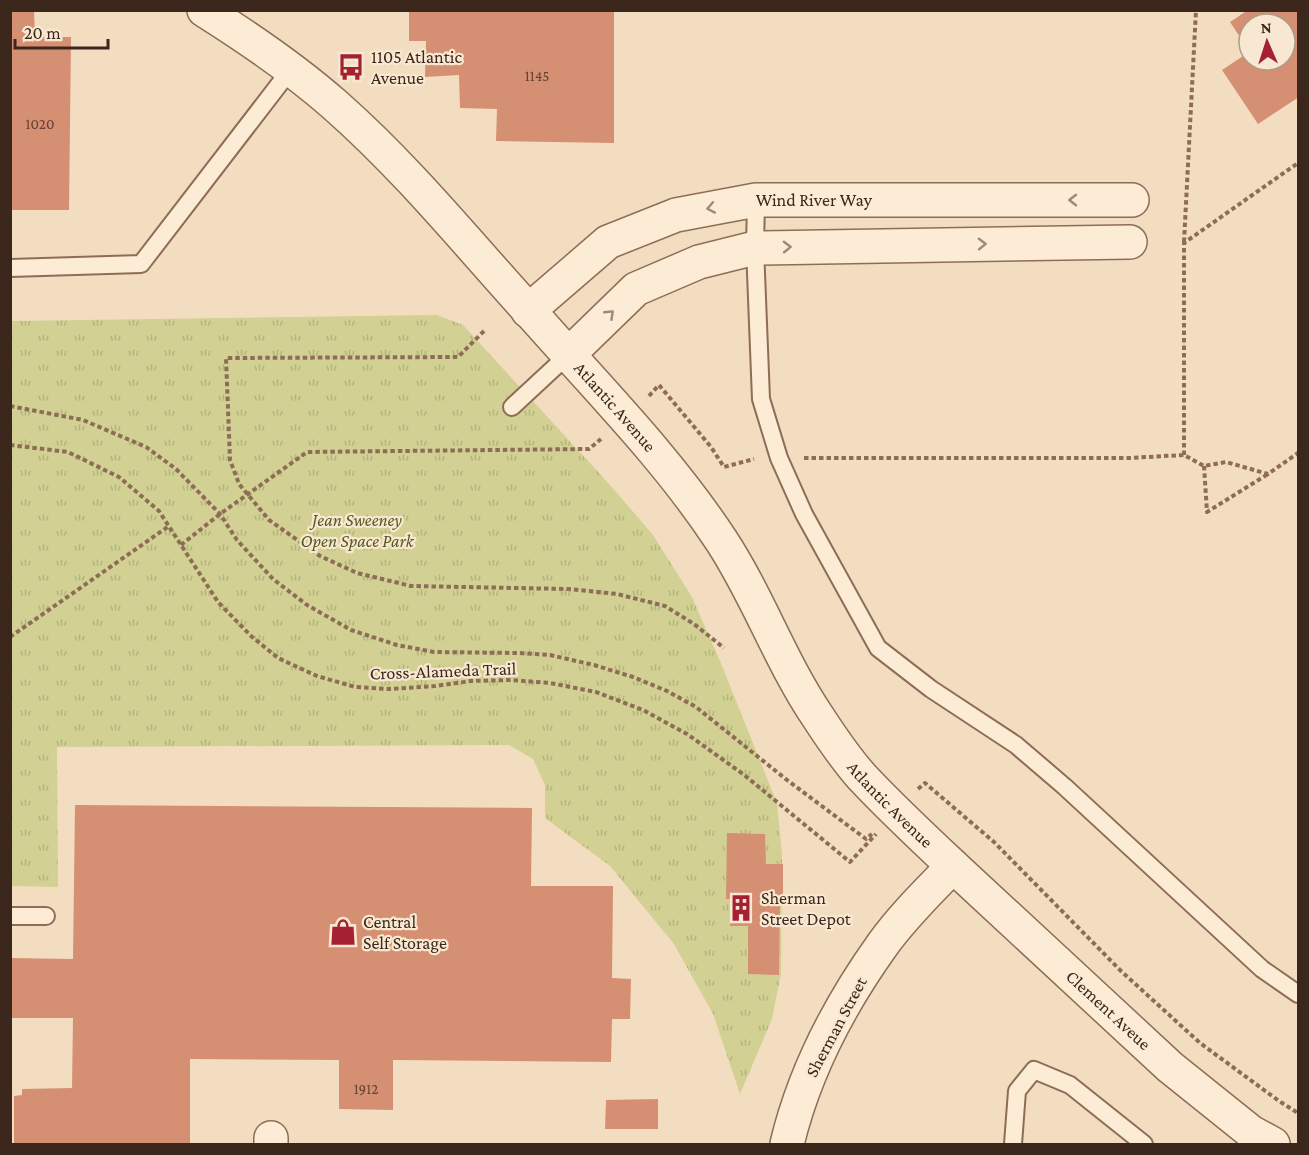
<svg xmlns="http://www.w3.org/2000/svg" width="1309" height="1155" font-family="'Crimson Pro',serif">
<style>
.park{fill:url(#park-tufts)}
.building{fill:#d58f72}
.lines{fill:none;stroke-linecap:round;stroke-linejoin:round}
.service-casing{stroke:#8e6d56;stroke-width:20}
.minor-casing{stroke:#8e6d56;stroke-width:36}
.tertiary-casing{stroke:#8e6d56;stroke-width:36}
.path{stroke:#8e6d56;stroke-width:4;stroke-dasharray:4.5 3;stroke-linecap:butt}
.service{stroke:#fcebd5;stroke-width:16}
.minor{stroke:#fcebd5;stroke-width:33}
.tertiary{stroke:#fcebd5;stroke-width:33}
.oneway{stroke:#9c8978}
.labels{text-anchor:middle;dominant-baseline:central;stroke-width:4.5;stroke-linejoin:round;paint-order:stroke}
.number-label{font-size:15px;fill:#624132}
.poi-label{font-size:18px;fill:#3c271c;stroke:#f9e8d1;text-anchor:start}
.street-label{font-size:18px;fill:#3c271c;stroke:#f9e8d1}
.park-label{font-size:18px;font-style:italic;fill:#545b20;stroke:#f9e8d1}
</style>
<defs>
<pattern id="park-tufts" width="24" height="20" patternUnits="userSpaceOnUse" patternTransform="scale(1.5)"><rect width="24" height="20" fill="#d2d193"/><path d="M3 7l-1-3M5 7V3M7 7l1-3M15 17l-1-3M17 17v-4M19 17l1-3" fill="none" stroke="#b5b37e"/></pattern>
</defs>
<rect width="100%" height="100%" fill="#f3ddc1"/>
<path class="park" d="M437 315 463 325 611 486 653 535 692 597 720 661 777 803 782 854 781 974 772 1019 740 1094 713 1014 674 944 610 866 545 818V785L533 759 509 745 57 747 58 887 11 886V321Z"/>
<path class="building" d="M10 10H34L35 37H71L69 210H10Z
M409 10H614V143L496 141 497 109 460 108 459 75 425 77 426 41H409Z
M1248 10H1299V97L1258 124 1222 70 1249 52V60H1285V24H1249V51L1230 22Z
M75 805 532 808 531 886H613L612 978 631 979 630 1019H612L611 1062 393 1060V1110L339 1109V1060L190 1059V1144H14V1096L22 1095V1089L72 1088 73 1018H10V958L73 959Z
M727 833 765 834 766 864H783V899H780L779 975 748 974V926H730L731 899H726Z
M658 1099V1129H605L606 1100Z"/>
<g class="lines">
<defs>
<path id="service" d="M756 200 755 248 761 399 779 458 804 514 878 648 931 689 1016 745 1065 787 1262 969 1298 994
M10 268 141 264 291 69
M512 407 568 355
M10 916H46
M1013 1144 1017 1091 1034 1070 1070 1085 1144 1144"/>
<g id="minor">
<path id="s1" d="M528 311 608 242 676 215 756 200H1132"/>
<path d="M568 355 636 289 699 262 755 248 1130 242"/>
<path id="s2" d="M953 866 1170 1067 1251 1132 1273 1144"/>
<path d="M271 1144V1138"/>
</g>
<g id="tertiary">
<path id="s3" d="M204 10C250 39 294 69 335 105 410 171 473 250 540 323 603 394 669 461 721 540 758 596 780 661 818 717 831 737 846 759 862 777 891 808 922 837 953 866 929 891 903 916 883 944 840 1004 804 1073 787 1144"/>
</g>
</defs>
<use href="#service" class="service-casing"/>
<use href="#minor" class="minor-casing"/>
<use href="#tertiary" class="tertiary-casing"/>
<path class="path" d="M1184 242 1196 10
M484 331 458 357 226 358 230 460 239 484 269 520 320 556 357 573 411 586 569 589 617 594 665 606 694 624 724 648
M649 396 659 385 711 447 724 467 754 459
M10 406 83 420 146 447 176 469 220 514 237 540 273 579 307 605 351 630 397 645 434 652 518 653 550 655 594 665 633 677 667 691 696 707 787 780 866 839 872 834
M10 445 68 452 119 477 159 511 218 602 251 636 278 658 317 676 355 687 389 689 435 686 471 681 511 680 550 683 596 692 643 710 687 734 743 774 850 862 876 834
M1184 455V243L1298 163
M804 458H1130L1184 455 1204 466 1226 462 1268 474 1298 453
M1204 466 1207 512 1268 474
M181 545 220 514 307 452 589 449 601 439
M10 637 169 526
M918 789 925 783 994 842 1121 971 1200 1043 1279 1101 1298 1113"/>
<use href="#service" class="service"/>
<use href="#minor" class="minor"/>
<use href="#tertiary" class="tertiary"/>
</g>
<defs><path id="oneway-chevron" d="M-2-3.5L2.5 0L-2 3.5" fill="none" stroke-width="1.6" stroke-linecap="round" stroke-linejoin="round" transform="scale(1.5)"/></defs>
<g class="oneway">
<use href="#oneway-chevron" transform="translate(1073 200) rotate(-180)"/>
<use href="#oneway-chevron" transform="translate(711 208) rotate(169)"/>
<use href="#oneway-chevron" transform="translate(982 244) rotate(-1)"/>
<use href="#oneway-chevron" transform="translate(787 247) rotate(-1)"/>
<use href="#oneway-chevron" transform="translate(610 314) rotate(-44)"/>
</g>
<defs>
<symbol id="bus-bare" viewBox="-9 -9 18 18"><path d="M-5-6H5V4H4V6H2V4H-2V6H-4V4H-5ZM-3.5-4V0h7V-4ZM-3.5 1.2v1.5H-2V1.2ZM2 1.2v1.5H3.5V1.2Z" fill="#a42032" stroke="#f9e8d1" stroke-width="2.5" paint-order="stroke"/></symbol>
<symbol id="building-bare" viewBox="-9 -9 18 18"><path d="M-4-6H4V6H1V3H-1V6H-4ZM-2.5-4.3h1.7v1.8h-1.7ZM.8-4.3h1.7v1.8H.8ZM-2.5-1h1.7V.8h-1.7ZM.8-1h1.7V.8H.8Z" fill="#a42032" stroke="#f9e8d1" stroke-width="2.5" paint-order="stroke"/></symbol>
<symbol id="shop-bare" viewBox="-9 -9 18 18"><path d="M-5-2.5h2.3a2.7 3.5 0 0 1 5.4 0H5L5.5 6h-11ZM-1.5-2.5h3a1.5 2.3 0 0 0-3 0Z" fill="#a42032" stroke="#f9e8d1" stroke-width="2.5" paint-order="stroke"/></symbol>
</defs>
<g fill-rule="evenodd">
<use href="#bus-bare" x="332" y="48" width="38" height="38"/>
<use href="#building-bare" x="722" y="889" width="38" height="38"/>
<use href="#shop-bare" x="324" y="913" width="38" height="38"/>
</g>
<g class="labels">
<g class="number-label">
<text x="537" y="76">1145</text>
<text x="40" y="124">1020</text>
<text x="366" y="1089">1912</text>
</g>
<g class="poi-label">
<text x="371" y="57">1105 Atlantic<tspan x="371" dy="21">Avenue</tspan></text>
<text x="761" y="898">Sherman<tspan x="761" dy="21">Street Depot</tspan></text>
<text x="363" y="922">Central<tspan x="363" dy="21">Self Storage</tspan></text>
</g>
<g class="street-label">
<text stroke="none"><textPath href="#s1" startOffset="318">Wind River Way</textPath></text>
<text stroke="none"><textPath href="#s3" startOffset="574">Atlantic Avenue</textPath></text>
<text transform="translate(443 671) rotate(-2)">Cross-Alameda Trail</text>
<text stroke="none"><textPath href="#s3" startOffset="1060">Atlantic Avenue</textPath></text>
<text stroke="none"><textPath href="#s2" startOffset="212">Clement Aveue</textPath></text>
<text transform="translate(836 1027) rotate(-62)">Sherman Street</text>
</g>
<g class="park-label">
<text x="357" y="520">Jean Sweeney<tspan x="357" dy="21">Open Space Park</tspan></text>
</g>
</g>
<rect width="1309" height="1155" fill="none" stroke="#3c271c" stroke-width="24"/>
<g transform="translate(1267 42) rotate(357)"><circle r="28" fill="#f9e8d1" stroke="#ad9b89" stroke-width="1.5"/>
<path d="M0-4.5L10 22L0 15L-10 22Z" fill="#a42032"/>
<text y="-9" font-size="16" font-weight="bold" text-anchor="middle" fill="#3c271c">N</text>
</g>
<path d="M15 39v9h93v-9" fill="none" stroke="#3c271c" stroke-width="3"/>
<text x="24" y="39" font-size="18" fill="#3c271c" stroke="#f9e8d1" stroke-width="4.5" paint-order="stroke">20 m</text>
</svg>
